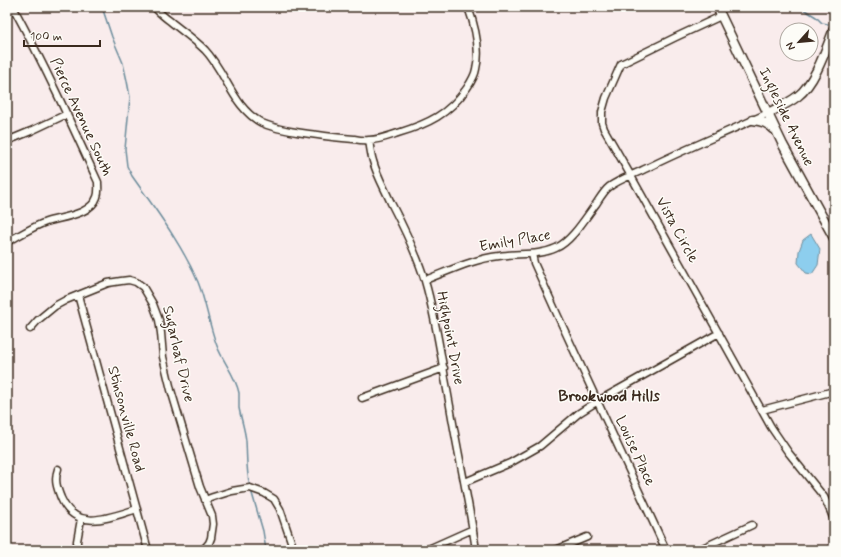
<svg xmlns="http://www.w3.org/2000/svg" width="841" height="557" font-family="Mynerve,sans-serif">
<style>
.water{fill:#8dceee;stroke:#6c8c9b}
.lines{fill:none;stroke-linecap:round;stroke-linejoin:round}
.stream{stroke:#6c8c9b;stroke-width:1.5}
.street-casing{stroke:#3b2a1e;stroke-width:9}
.secondary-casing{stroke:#3b2a1e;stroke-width:11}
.street{stroke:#fdfcf7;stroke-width:6}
.secondary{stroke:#fdfcf7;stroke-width:8}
.labels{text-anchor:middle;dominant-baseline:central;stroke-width:3;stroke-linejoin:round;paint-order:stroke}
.street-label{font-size:15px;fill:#3b2a1e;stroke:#fdfcf7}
.neighbourhood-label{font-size:16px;font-weight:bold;fill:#3b2a1e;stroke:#fdfcf7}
</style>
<rect width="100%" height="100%" fill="#f9ecec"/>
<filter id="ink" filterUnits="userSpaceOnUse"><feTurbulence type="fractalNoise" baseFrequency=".025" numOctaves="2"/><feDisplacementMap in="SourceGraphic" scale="8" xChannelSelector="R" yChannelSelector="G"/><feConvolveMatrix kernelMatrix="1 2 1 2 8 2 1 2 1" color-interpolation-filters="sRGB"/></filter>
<g filter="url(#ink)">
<path class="water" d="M811 234 820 249 818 265 812 274 806 273 798 263 799 251 803 240Z"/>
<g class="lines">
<path class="stream" d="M102 7 112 37 123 63 127 81 130 97 125 149 127 166 132 176C156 210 181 243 198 282 206 302 209 325 217 346 223 362 236 376 239 393 239 398 239 403 239 408 241 419 245 430 246 441 247 456 246 471 250 486
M800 7 816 17 822 23 828 24
M251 490 263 531 266 550"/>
<defs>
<path id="street" d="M154 7C159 12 164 17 170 21 182 31 194 39 205 50 226 72 233 108 262 123 278 130 300 133 318 135 330 137 342 138 354 139 359 140 364 141 369 140 379 140 389 136 398 133 428 124 449 114 467 88 471 82 475 76 476 69 481 49 475 26 468 7
M721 16 676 37 621 64 606 98 602 112V123L604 129 615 148 631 176 771 427 788 452 824 497 830 510 834 520
M369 140C370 147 371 155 373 161 377 176 385 189 391 203 404 228 417 254 425 281 437 322 442 365 450 406 458 454 469 502 476 550
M7 141 31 131 67 114
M7 242C20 235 32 227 46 222 62 217 91 215 97 197 99 192 98 187 98 182 71 123 44 64 13 7
M532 254 534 263 557 314 666 550
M425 280C449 271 473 259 499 256 518 253 539 256 556 248 572 241 586 217 596 204 600 198 604 191 609 187 620 179 635 174 647 168 687 148 728 132 768 113
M78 295 148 550
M30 329 38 320 55 306 66 300 108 283 121 281 129 280 136 282 143 287 153 304 159 320 161 333 163 357 171 390 200 487 212 516 213 524 211 538 209 543 203 550
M362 398 444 368
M762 410 834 391
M58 469C54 480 57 488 61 498 76 533 110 517 137 509
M465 482 510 463 540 446 579 413 598 401 719 333
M205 500 213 497 232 491 250 488 264 493 274 499 280 509 294 550
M77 550V541L81 519
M426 550 473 529
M556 550 587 537
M698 550 752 525"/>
<path id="secondary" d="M717 7 783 145 834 238
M768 113C778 108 789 103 798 96 815 83 826 49 834 29
M753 120C762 121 768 123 775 130"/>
</defs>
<use href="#street" class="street-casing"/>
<use href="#secondary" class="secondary-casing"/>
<use href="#street" class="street"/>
<use href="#secondary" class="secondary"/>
</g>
</g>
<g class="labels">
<g class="street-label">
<text transform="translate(81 117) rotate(65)">Pierce Avenue South</text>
<text transform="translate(786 117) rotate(64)">Ingleside Avenue</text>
<text transform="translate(677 230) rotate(61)">Vista Circle</text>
<text transform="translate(515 241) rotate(-10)">Emily Place</text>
<text transform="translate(450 338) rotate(79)">Highpoint Drive</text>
<text transform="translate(178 354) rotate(77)">Sugarloaf Drive</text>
<text transform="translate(126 419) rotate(75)">Stinsonville Road</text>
<text transform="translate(635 451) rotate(65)">Louise Place</text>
</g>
<g class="neighbourhood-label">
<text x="609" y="396">Brookwood Hills</text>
</g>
</g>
<rect width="841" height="557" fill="none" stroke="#fdfcf7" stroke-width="24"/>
<rect x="12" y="12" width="817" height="533" fill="none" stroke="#3b2a1e" stroke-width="1.5" filter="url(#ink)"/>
<g transform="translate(799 42) rotate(243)"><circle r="19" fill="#fdfcf7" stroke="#afa8a0"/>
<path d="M0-3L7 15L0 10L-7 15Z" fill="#3b2a1e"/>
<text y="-6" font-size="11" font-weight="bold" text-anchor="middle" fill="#3b2a1e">N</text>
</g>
<path d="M24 40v6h76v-6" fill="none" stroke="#3b2a1e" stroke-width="2"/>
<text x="30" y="40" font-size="12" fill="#3b2a1e" stroke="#fdfcf7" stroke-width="3" paint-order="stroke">100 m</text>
</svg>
